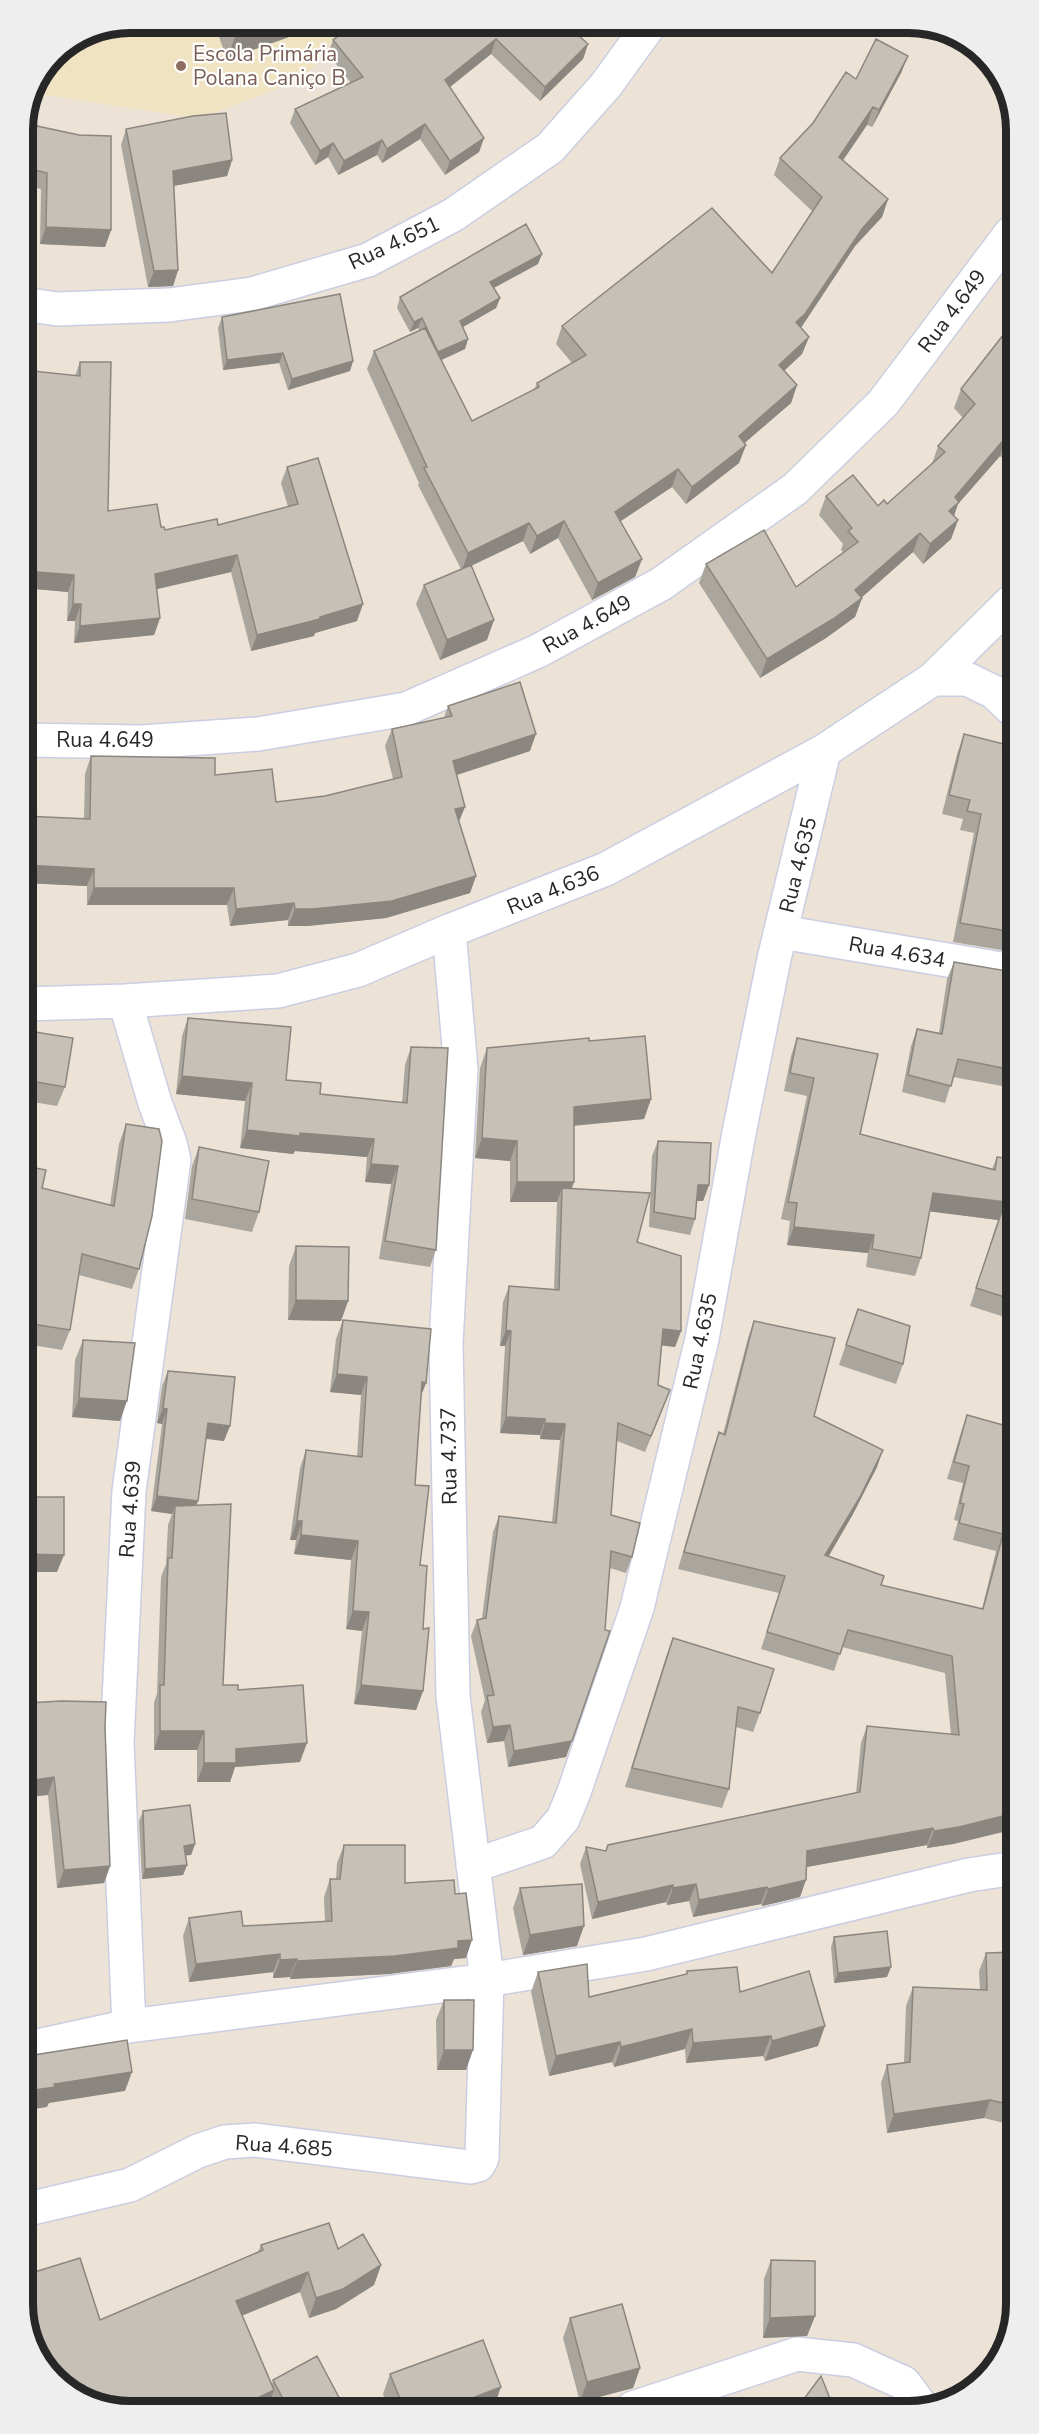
<svg xmlns="http://www.w3.org/2000/svg" width="1039" height="2434" font-family="'Nunito Sans',sans-serif">
<style>
.education{fill:#f0e3c2}
.lines{fill:none;stroke-linecap:round;stroke-linejoin:round}
.minor-casing{stroke:#cbcee2;stroke-width:36}
.minor{stroke:#fff;stroke-width:33}
.wall{fill:#aaa59d}
.shaded-wall{fill:#8b867f}
.building{fill:#c6c0b6;stroke:#8b867f;stroke-width:1.5}
.education-dot{fill:#8d6e63;stroke:#fff;stroke-width:2}
.labels{text-anchor:middle;dominant-baseline:central;stroke-width:4.5;stroke-linejoin:round;paint-order:stroke}
.education-label{font-size:21px;fill:#785e54;stroke:#fff;text-anchor:start}
.street-label{font-size:21px;fill:#272727;stroke:#fff}
.rim{fill:none;stroke:#272727;stroke-width:8}
</style>
<rect width="100%" height="100%" fill="#ece3d6"/>
<path class="education" d="M130 23H347L303 79 198 119 36 93 54 54 89 31Z"/>
<g class="lines">
<defs>
<path id="minor" d="M23 304 57 309 169 305 252 294 368 260 453 215 550 148 606 85 651 23
M933 679H967L994 692 1012 709
M24 740 142 742 258 734 406 709 538 651 661 584 795 489 883 403 1011 233
M781 932 1013 971
M125 1001 155 1103 170 1143 174 1160 129 1491 117 1743 129 2026
M25 1004 125 1001 278 991 358 970 449 931 606 869 824 751 933 679 1012 601
M473 1866 543 1842 563 1819 574 1792 637 1608 702 1339 739 1133 774 959 824 751
M28 2048 129 2026 487 1980 646 1954 969 1875 1015 1868
M28 2209 130 2185 198 2151 225 2142 256 2140 470 2167 478 2165 482 2158 487 1980 453 1696 446 1343 461 1069 449 931
M633 2408 797 2354 853 2360 904 2383 921 2406"/>
</defs>
<use href="#minor" class="minor-casing"/>
<use href="#minor" class="minor"/>
</g>
<path class="wall" d="M214 23H328L227 59Z
M356 23 588 44 583 59 540 101 491 54 450 87 484 138 479 152 445 175 420 139 382 163 377 155 338 175 328 157 315 165 290 123 295 109 351 83 328 54 333 40Z
M908 56 901 73 872 127 867 125 843 160 888 199 882 217 855 246 801 328 809 337 802 354 784 371 797 385 791 403 744 443 746 445 739 463 686 504 672 487 620 521 642 559 635 577 592 600 558 538 530 554 523 541 471 566 487 640 440 660 416 604 424 585 461 569 418 485 419 483 367 369 374 351 419 330 418 328 410 332 397 308 400 297 538 264 494 288 500 298 496 308 463 327 468 339 465 349 441 360 472 421 534 390 537 383 572 363 556 344 562 326 772 273 812 211 774 175 780 158 856 79Z
M23 123 111 230 105 247 40 244 41 189 23 185Z
M126 129 232 160 227 176 174 186 178 270 173 286 148 287 121 145Z
M222 317 353 361 350 371 288 390 279 363 223 370 218 328Z
M1011 325 1012 466 1000 456 958 504 954 516 958 520 951 539 923 564 913 552 861 598H862L855 617 826 638 760 678 699 583 706 564 796 587 843 552 841 550 843 544 819 515 826 496 878 506 887 504 932 464 938 446 963 418 954 408 961 389Z
M80 362 108 511 161 527 165 530 218 525 288 507 281 483 287 467 357 621 315 633 314 636 251 651 231 572 156 589 160 618 154 635 74 643 75 621H67L68 592 24 588 23 370 75 376Z
M448 706 530 751 457 775 459 822 476 876 470 893 386 918 307 926H288V920L230 926 227 905H87V886L25 883 24 816 84 819 85 774 91 756 215 775 276 802 325 796 393 779 385 746 392 729 444 718Z
M964 734 1012 746 1013 952 953 942 974 833 960 830 963 819 942 814 957 754Z
M954 962 1013 983V1120L1008 1119 1013 1088 953 1077 945 1103 902 1092 911 1046 917 1029 939 1033 947 979Z
M188 1018 286 1080 320 1094 402 1103 405 1065 411 1047 436 1250 430 1267 379 1259 391 1184 365 1182 367 1157 295 1151 293 1154 240 1148 245 1101 176 1094 182 1036Z
M29 1031 65 1087 57 1106 27 1101 25 1110V1041Z
M797 1038 860 1134 992 1169 997 1157 1013 1159 1014 1320 970 1306 998 1220 930 1211 921 1258 915 1276 866 1267 868 1253 787 1245 790 1221 781 1219 807 1096 784 1091 791 1056Z
M589 1041 651 1099 644 1119 574 1126 572 1188 637 1242 681 1331 675 1347 662 1345 658 1385 664 1406 645 1452 617 1441 611 1515 632 1557 626 1573 610 1568 566 1757 508 1767 504 1741 487 1743 481 1712 485 1700 471 1636 477 1620 482 1618 493 1532 499 1516 552 1522 560 1440 540 1439V1435L500 1433 505 1346H500L503 1302 509 1286 554 1289 557 1202H510V1161L475 1158 480 1068 487 1048Z
M126 1124 139 1269 132 1289 79 1275 70 1330 62 1350 26 1344 25 1166 42 1188 110 1205 119 1144Z
M658 1141 709 1185 703 1201H697L695 1219 690 1235 649 1227 652 1156Z
M199 1147 259 1212 252 1232 185 1219 192 1166Z
M296 1246 348 1301 341 1321 288 1320 289 1266Z
M858 1309 903 1364 896 1384 839 1365Z
M343 1320 426 1383 421 1395 415 1485 420 1565 423 1629V1691L416 1710 354 1704 362 1631 346 1629 351 1560 294 1554 296 1540H290L300 1468 306 1450 357 1456 361 1395 330 1392 336 1339Z
M754 1321 814 1416 877 1467 853 1514 829 1556 881 1585 982 1609 996 1551 953 1540 958 1521 954 1520 963 1483 947 1479 961 1432 967 1415 1014 1428 1015 1829 953 1844 927 1848V1845L807 1867 800 1897 762 1906 761 1904 693 1917 689 1901 667 1905 666 1902 592 1919 580 1864 586 1847 606 1851 856 1793 861 1743 867 1726 951 1735 945 1673 842 1647 834 1671 761 1649 779 1593 678 1569 713 1449 719 1432 723 1434 748 1338Z
M83 1340 120 1421 72 1417 75 1360Z
M168 1371 224 1441 206 1439 198 1501 196 1505 223 1685 238 1690 300 1762 235 1767 230 1782H197V1750H154V1703L157 1693 161 1577 166 1564 168 1525 172 1514 151 1511 162 1424 157 1423 162 1386Z
M673 1638 760 1713 753 1732 736 1727 729 1789 722 1808 625 1787 666 1657Z
M27 1703 105 1727 110 1866 104 1883 57 1888 48 1795 27 1797Z
M143 1811 195 1844 191 1855H186L187 1865 183 1875 142 1879 139 1821Z
M344 1845 405 1883 455 1894 466 1958 454 1959 451 1966 388 1974 290 1979V1977L273 1978V1972L189 1982 183 1936 189 1918 243 1926 325 1922 324 1897 330 1879H336L337 1863Z
M520 1888 577 1946 523 1955 513 1908Z
M834 1937 887 1977 834 1983 831 1947Z
M1016 1952V2126L984 2118 887 2133 881 2083 887 2065 904 2063 906 2006 913 1987 980 1990 979 1971 986 1953Z
M687 1971 740 1992 818 2046 765 2061 763 2056 686 2063 685 2049 614 2067 612 2062 549 2076 531 1992 538 1972 589 1997 686 1974Z
M444 2000 466 2070H437L436 2020Z
M261 2245 338 2249 381 2265 374 2285 336 2309 309 2318 300 2292 242 2315 272 2384 273 2380 343 2405 341 2410H272L269 2405 267 2409 265 2410 123 2411 100 2320 258 2252Z
M771 2260 815 2316 807 2336 763 2338 764 2279Z
M570 2318 640 2368 633 2388 580 2402 563 2338Z
M390 2374 494 2407 490 2409H389L383 2394Z"/>
<path class="shaded-wall" d="M130 22H152L51 61 54 54 89 31Z
M260 23H328L227 59 237 31Z
M496 39 491 54 440 95 445 80Z
M588 44 583 59 540 101 545 87Z
M908 56 901 73 872 127 879 110Z
M873 107 867 125 833 175 839 157Z
M425 124 420 139 382 163 387 149Z
M484 138 479 152 445 175 450 161Z
M382 140 377 155 338 175 344 161Z
M333 143 328 157 315 165 320 151Z
M232 160 227 176 167 187 173 171Z
M888 199 882 217 855 246 798 332 796 322 862 229Z
M46 227 111 230 105 247 40 244Z
M542 254 538 264 486 292 490 282Z
M178 270 173 286 148 287 154 271Z
M500 298 496 308 456 331 460 321Z
M422 318 418 328 410 332 414 322Z
M809 337 802 354 772 382 779 365Z
M468 339 465 349 435 363 438 352Z
M283 353 279 363 223 370 227 360Z
M353 361 350 371 288 390 292 379Z
M797 385 791 403 732 454 739 436Z
M1006 437 1000 456 958 504 952 521 942 530 955 497Z
M746 445 739 463 686 504 692 487Z
M678 469 672 487 609 529 615 512Z
M958 520 951 539 923 564 930 544Z
M564 521 558 538 530 554 537 536Z
M529 523 523 541 462 570 468 553Z
M920 533 913 552 853 605 862 598 855 617 826 638 760 678 767 659 855 590Z
M237 555 231 572 149 591 155 574Z
M642 559 635 577 592 600 598 583Z
M24 571 74 575 68 592 24 588Z
M73 604H81L75 621H67Z
M363 604 357 621 315 633 314 636 251 651 257 635Z
M160 618 154 635 74 643 80 626Z
M494 620 487 640 440 660 447 640Z
M536 734 530 751 447 778 453 761Z
M465 807 458 824 455 809Z
M25 865 94 869 87 886 25 883Z
M476 876 470 893 386 918 307 926H288L295 909Z
M94 888H234L227 905H87Z
M294 903 288 920 230 926 236 909Z
M182 1076 252 1083 245 1101 176 1094Z
M651 1099 644 1119 567 1126 574 1107Z
M247 1130 300 1133 374 1139 367 1157 295 1151 293 1154 240 1148Z
M482 1138 517 1141 510 1161 475 1158Z
M371 1164 398 1166 391 1184 365 1182Z
M517 1182H574L567 1202 562 1188 557 1202H510Z
M698 1185H709L703 1201H692Z
M933 1193 1005 1202 998 1220 926 1211Z
M794 1227 874 1235 868 1253 787 1245Z
M296 1300 348 1301 341 1321 288 1320Z
M663 1329 681 1331 675 1347 658 1345Z
M506 1330 511 1331 505 1346H500Z
M337 1374 367 1377 361 1395 330 1392Z
M422 1382 426 1383 419 1401Z
M79 1398 127 1401 120 1421 72 1417Z
M163 1408 167 1409 162 1424 157 1423Z
M506 1417 545 1419 540 1435 500 1433Z
M208 1423 230 1426 224 1441 202 1438Z
M545 1423 565 1424 560 1440 540 1439Z
M883 1450 877 1467 853 1514 819 1572 825 1555Z
M157 1496 198 1501 192 1516 175 1506 172 1514 151 1511Z
M297 1521H302L296 1540H290Z
M301 1535 358 1541 351 1560 294 1554Z
M26 1554 64 1555 57 1572H26Z
M353 1611 369 1612 362 1631 346 1629Z
M361 1685 423 1691 416 1710 354 1704Z
M510 1725 504 1741 487 1743 493 1727Z
M160 1731H204L197 1750H154Z
M572 1741 566 1757 508 1767 514 1751Z
M307 1743 300 1762 235 1767 230 1782H197L204 1763 236 1749Z
M54 1777 48 1795 27 1797V1781Z
M1015 1813V1829L953 1844 927 1848 934 1831Z
M933 1828 927 1845 801 1868 807 1851Z
M195 1844 191 1855 180 1856 184 1846Z
M187 1865 183 1875 142 1879 145 1869Z
M110 1866 104 1883 57 1888 64 1870Z
M806 1880 800 1897 762 1906 768 1889Z
M696 1884 689 1901 667 1905 673 1888Z
M673 1885 666 1902 592 1919 598 1902Z
M767 1887 761 1904 693 1917 699 1900Z
M584 1926 577 1946 523 1955 530 1935Z
M472 1940 466 1958 454 1959 451 1966 388 1974 290 1979 297 1961 458 1941Z
M280 1954 273 1972 189 1982 196 1964Z
M297 1959 290 1977 273 1978 280 1960Z
M891 1967 887 1977 834 1983 838 1973Z
M825 2026 818 2046 765 2061 772 2041Z
M692 2029 685 2049 614 2067 621 2047Z
M771 2036 763 2056 686 2063 693 2043Z
M620 2042 612 2062 549 2076 556 2056Z
M444 2050H473L466 2070H437Z
M132 2072 125 2091 49 2103 47 2107 28 2110V2091L54 2084Z
M990 2100 984 2118 887 2133 894 2114Z
M381 2265 374 2285 336 2309 309 2318 316 2298Z
M308 2272 300 2292 229 2321 236 2301Z
M815 2316 807 2336 763 2338 770 2318Z
M640 2368 633 2388 580 2402 587 2382Z
M501 2387 494 2407 490 2409H444Z
M274 2390 267 2409 265 2410H233Z
M343 2405 341 2410H334Z"/>
<path class="building" d="M234 23H260L237 31Z
M356 23H565L588 44 545 87 496 39 445 80 484 138 450 161 425 124 387 149 382 140 344 161 333 143 320 151 295 109 363 77 333 40Z
M876 39 908 56 879 110 873 107 839 157 888 199 862 229 805 314 796 322 809 337 779 365 797 385 739 436 746 445 692 487 678 469 615 512 642 559 598 583 564 521 537 536 529 523 468 553 424 468 427 467 374 351 425 328 472 421 539 387 537 383 586 355 562 326 712 208 772 273 822 197 780 158 813 123 846 72 856 79Z
M226 113 232 160 173 171 178 270 154 271 126 129 193 116Z
M23 123 79 135 111 136V230L46 227 47 173 23 167Z
M526 224 542 254 490 282 500 298 460 321 468 339 438 352 422 318 414 322 400 297Z
M340 294 353 361 292 379 283 353 227 360 222 317Z
M1011 325 1012 441 1006 437 955 497 959 502 949 511 958 520 930 544 920 533 855 590 862 598 833 619 767 659 706 564 764 530 796 587 858 542 848 531 852 528 826 496 853 475 878 506 884 500 887 504 945 452 938 446 975 404 961 389Z
M80 362H111L108 511 157 504 161 527H164L165 530 217 519 218 525 298 504 287 467 318 458 363 604 320 617V619L257 635 237 555 155 574 160 618 80 626 81 604H73L74 575 24 571 23 370 80 376Z
M471 565 494 620 447 640 424 585Z
M520 682 536 734 453 761 465 807 455 809 476 876 392 901 313 909H295L294 903 236 909 234 888H94V869L25 865 24 816 90 819 91 756 215 758V775L272 769 276 802 325 796 402 777 392 729 452 716 448 706Z
M964 734 1012 746 1013 932 960 923 981 814 967 811 970 800 949 795Z
M954 962 1013 972 1012 983H1013V1070L958 1059 951 1086 908 1075 917 1029 942 1034Z
M188 1018 291 1027 286 1080 321 1083 320 1094 407 1103 411 1047 448 1048 436 1250 385 1241 398 1166 371 1164 374 1139 300 1133V1136L247 1130 252 1083 182 1076Z
M29 1031 73 1038 65 1087 25 1080V1054Z
M645 1036 651 1099 574 1107V1182H517V1141L482 1138 487 1048 589 1038V1041Z
M797 1038 878 1054 860 1134 995 1170 997 1157 1013 1159 1014 1300 976 1288 1005 1202 933 1193 921 1258 872 1249 874 1235 794 1227 797 1203 788 1202 814 1078 790 1073Z
M25 1099H28L25 1110Z
M126 1124 159 1129 162 1141 152 1216 139 1269 82 1254 70 1330 26 1323 25 1166 46 1170 42 1188 114 1206Z
M658 1141 711 1143 709 1185H698L695 1219 654 1212Z
M199 1147 269 1161 259 1212 192 1199Z
M562 1188 650 1193 637 1242 681 1256V1331L663 1329 658 1385 670 1390 651 1436 618 1423 611 1515 640 1523 632 1557 611 1551 605 1630 610 1631 572 1741 514 1751 510 1725 493 1727 487 1696 494 1695 477 1620 486 1618 499 1516 556 1523 565 1424 545 1423V1419L506 1417 511 1331 506 1330 509 1286 559 1290Z
M296 1246 349 1247 348 1301 296 1300Z
M858 1309 910 1326 903 1364 846 1345Z
M343 1320 431 1329 426 1383 422 1382 415 1485 429 1486 420 1565 427 1566 423 1629 429 1628 423 1691 361 1685 369 1612 353 1611 358 1541 301 1535 302 1521H297L306 1450 362 1457 367 1377 337 1374Z
M754 1321 835 1338 814 1416 883 1450 860 1497 825 1555 884 1576 881 1585 983 1609 1003 1534 959 1523 964 1504 960 1503 969 1466 954 1462 967 1415 1014 1428 1015 1813 959 1827 934 1831 933 1828 807 1851 806 1880 768 1889 767 1887 699 1900 696 1884 673 1888V1885L598 1902 586 1847 606 1851 608 1845 860 1792 867 1726 959 1735 952 1656 848 1630 840 1654 767 1632 785 1576 684 1552 719 1432 725 1435Z
M83 1340 135 1343 127 1401 79 1398Z
M168 1371 235 1377 230 1426 208 1423 198 1501 157 1496 167 1409 163 1408Z
M26 1497H64V1555L26 1554Z
M231 1504 223 1685H238V1690L303 1685 307 1743 236 1749V1763H204V1731H160V1685H164L168 1558H172L175 1506Z
M673 1638 774 1669 760 1713 738 1707 729 1789 632 1768Z
M61 1701 106 1702 105 1727 110 1866 64 1870 54 1777 27 1781V1703Z
M190 1805 195 1844 184 1846 187 1865 145 1869 143 1811Z
M344 1845H405V1883L454 1880 455 1894 466 1893 472 1940 458 1941V1948L395 1956 297 1961V1959L280 1960V1954L196 1964 189 1918 241 1911 243 1926 332 1921 330 1879H340Z
M582 1884 584 1926 530 1935 520 1888Z
M887 1931 891 1967 838 1973 834 1937Z
M1016 1952V2106L990 2100 894 2114 887 2065 910 2062 913 1987 987 1990 986 1953Z
M587 1964 589 1997 687 1974V1971L737 1967 740 1992 809 1971 825 2026 772 2041 771 2036 693 2043 692 2029 621 2047 620 2042 556 2056 538 1972Z
M444 2000H474L473 2050H444Z
M127 2040 132 2072 54 2084 55 2087 28 2091V2056Z
M329 2223 338 2249 363 2234 381 2265 343 2289 316 2298 308 2272 236 2301 274 2390 233 2410 123 2411 65 2389 28 2339V2274L80 2258 100 2320 263 2250 261 2245Z
M771 2260 815 2261V2316L770 2318Z
M622 2304 640 2368 587 2382 570 2318Z
M483 2340 501 2387 444 2409H404L390 2374Z
M317 2356 343 2405 334 2410H289L273 2380Z
M821 2376 833 2406 798 2407Z"/>
<circle class="education-dot" cx="181" cy="66" r="6"/>
<g class="labels">
<g class="education-label">
<text x="193" y="54">Escola Primária<tspan x="193" dy="24">Polana Caniço B</tspan></text>
</g>
<g class="street-label">
<text transform="translate(394 243) rotate(-25)">Rua 4.651</text>
<text transform="translate(952 311) rotate(-53)">Rua 4.649</text>
<text transform="translate(587 624) rotate(-29)">Rua 4.649</text>
<text x="105" y="740">Rua 4.649</text>
<text transform="translate(798 865) rotate(-76)">Rua 4.635</text>
<text transform="translate(553 890) rotate(-22)">Rua 4.636</text>
<text transform="translate(897 952) rotate(10)">Rua 4.634</text>
<text transform="translate(700 1341) rotate(-78)">Rua 4.635</text>
<text transform="translate(449 1456) rotate(-91)">Rua 4.737</text>
<text transform="translate(130 1509) rotate(-86)">Rua 4.639</text>
<text transform="translate(284 2146) rotate(4)">Rua 4.685</text>
</g>
</g>
<path d="M0 0H1039V2434H0ZM130 33H909A97 97 0 0 1 1006 130V2304A97 97 0 0 1 909 2401H130A97 97 0 0 1 33 2304V130A97 97 0 0 1 130 33Z" fill="#eee" fill-rule="evenodd"/>
<path class="rim" d="M130 33H909A97 97 0 0 1 1006 130V2304A97 97 0 0 1 909 2401H130A97 97 0 0 1 33 2304V130A97 97 0 0 1 130 33Z"/>
</svg>
